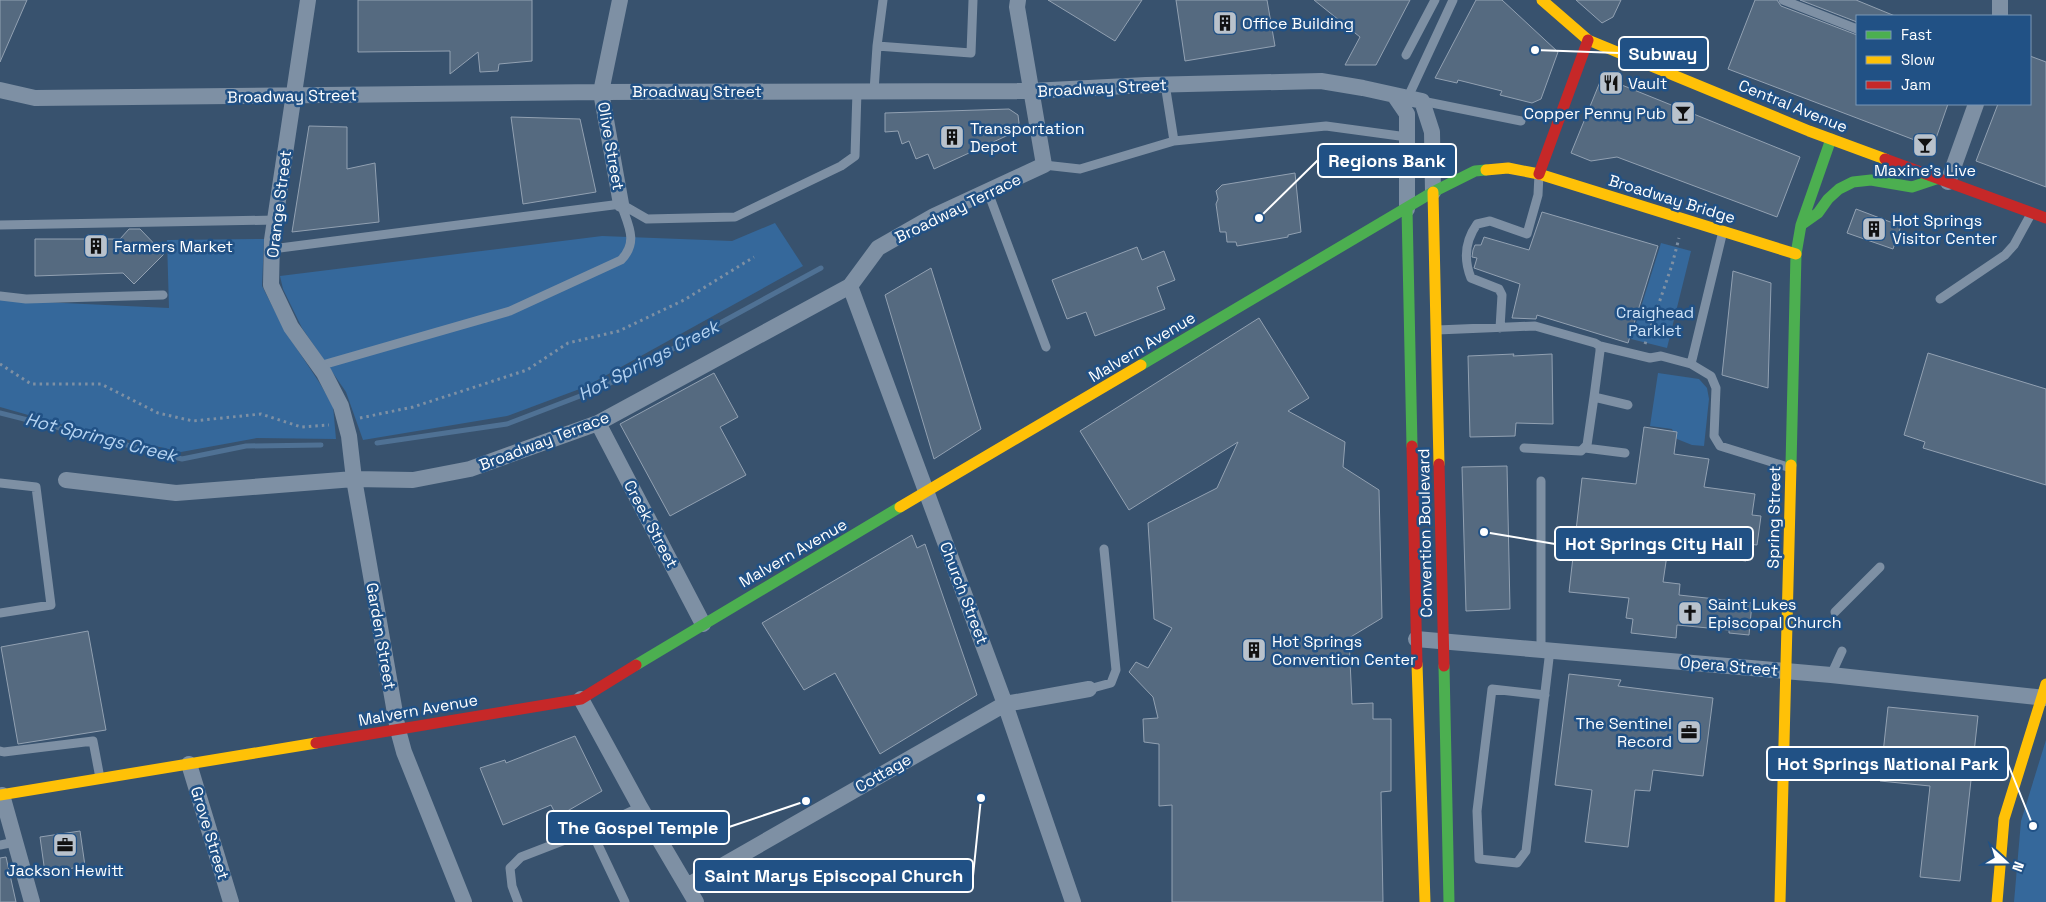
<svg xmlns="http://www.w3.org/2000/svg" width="2046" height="902" font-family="'Space Grotesk',sans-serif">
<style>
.green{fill:#35689b}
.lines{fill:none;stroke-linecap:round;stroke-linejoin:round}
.stream{stroke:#4f7194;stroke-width:5}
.building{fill:#556a80;stroke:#92a1b2}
.path{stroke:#7e90a4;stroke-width:3;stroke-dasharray:2.5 4;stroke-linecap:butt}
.lane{stroke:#7e90a4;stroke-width:9}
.street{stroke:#7e90a4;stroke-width:16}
.fast{stroke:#4caf50;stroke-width:11}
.slow{stroke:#ffc107;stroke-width:11}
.jam{stroke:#c62828;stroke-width:11}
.labels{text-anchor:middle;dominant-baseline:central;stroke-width:5;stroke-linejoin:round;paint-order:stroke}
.poi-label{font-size:16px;fill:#fff;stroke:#215185;text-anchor:start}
.street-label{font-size:16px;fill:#fff;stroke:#215185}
.park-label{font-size:16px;fill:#cde2f7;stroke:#215185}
.water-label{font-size:18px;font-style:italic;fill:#b5d3f1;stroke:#215185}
.leader{fill:none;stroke:#fff;stroke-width:2}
.callout-dot{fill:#fff;stroke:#215185;stroke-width:2}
.callout{fill:#215185;stroke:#fff;stroke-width:2}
.callout-label{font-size:18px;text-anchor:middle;font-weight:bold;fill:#fff}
</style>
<rect width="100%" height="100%" fill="#38526e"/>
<path class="green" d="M775 223 803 266 585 387 507 416 363 440 346 392 302 328 283 289 280 276 602 236 732 241Z
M264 239 262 286 285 331 319 382 333 406 336 439 257 438 181 452 60 424 0 407V300L169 308 167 240Z
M1661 243 1691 251 1667 348 1631 339Z
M1658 373 1699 379 1707 388 1709 399 1704 446 1692 445 1677 439 1672 429 1650 426Z
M2046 740V902H2014L2021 821Z"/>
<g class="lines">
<path class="stream" d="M0 413 182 459 246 446 321 445
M377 443 507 424 601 388 821 268"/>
</g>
<path class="building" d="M0 0H27L0 62Z
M358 0H532V61L499 64 498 71 480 72 478 52 450 74V51L358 52Z
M1048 0H1142L1115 41Z
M1176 0H1267L1275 46 1185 61Z
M1314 0H1410L1376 65H1345L1360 37Z
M1476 0H1502L1558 52 1541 99 1532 103 1500 95 1502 91 1458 80 1457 83 1435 78Z
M1576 0H1621L1613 17 1602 23Z
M1755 0H1777L1781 6 1857 35V104H1948L1933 147 1728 69Z
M1800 0H1856L1895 16H1857V22Z
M2030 56 2046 62V187L1976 161 1998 104H2030Z
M1602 77 1800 157 1777 217 1617 157 1591 161 1571 153Z
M1009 109 1018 115 1019 123 1015 132 934 169 928 154 916 159 909 141 902 144 898 131 885 132V113Z
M511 117 580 119 596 192 523 204Z
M309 126 347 127V169L375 163 379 222 292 232Z
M1295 173 1301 232 1288 235V237L1237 246 1236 242H1227L1226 232H1220L1216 204 1218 199 1216 191 1222 185Z
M1856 209 1901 226 1893 249 1847 233Z
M1542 212 1658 246 1628 343 1537 315 1536 319 1512 318 1520 284 1474 268 1477 258 1472 257 1473 250 1475 245H1481L1484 237 1529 250Z
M129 229H140L164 254 134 284 123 273 35 276V239H120Z
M1137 247 1142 260 1164 251 1175 280 1157 287 1165 309 1095 336 1086 312 1067 319 1052 280Z
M931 268 981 429 934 459 885 295Z
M1733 271 1771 283 1768 388 1722 375Z
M1259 318 1309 398 1288 411 1345 442 1343 467 1379 490 1382 618 1349 638 1352 704 1373 703V719H1391V791L1381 792 1383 902H1172V805L1159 806V744L1144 742 1143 719 1158 718 1153 697 1129 672 1136 662 1148 668 1172 628 1154 619 1148 523 1217 488 1238 442 1129 510 1080 431Z
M1928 353 2046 389V485L1923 448 1925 442 1904 435Z
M1514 354 1513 356 1552 354 1553 424 1516 423 1515 436 1470 437 1468 356Z
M714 373 738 417 720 427 746 475 670 516 620 424Z
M1644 427 1677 432 1674 454 1709 459 1704 487 1755 494 1752 515 1761 516 1757 545 1748 544 1746 561 1724 558 1725 550 1681 543 1679 557 1667 555 1663 582 1680 584 1679 595 1752 603 1749 635 1729 633V630L1677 625 1676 638 1631 633 1633 619 1626 618 1629 598 1569 592 1582 478 1636 484Z
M1507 466 1510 609 1466 611 1462 467Z
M912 535 917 548 925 544 977 695 880 754 835 673 804 690 762 623Z
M88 631 106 730 18 744 1 647Z
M1569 674 1621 680 1618 686 1713 698 1703 776 1653 770 1650 791 1635 790 1628 847 1585 842 1592 790 1555 785Z
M1888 707 1978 716 1960 881 1920 877 1930 786 1880 781Z
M575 736 602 791 557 817 551 805 503 825 480 768 505 760 506 763Z
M80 831 85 866 45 873 40 837Z
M6 857 16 902H0V858Z"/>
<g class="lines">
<path class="path" d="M1645 344 1672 265 1679 238
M0 364 31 384H101L158 413 193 421 261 414 301 427 329 425
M360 418 413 407 527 370 568 343 619 331 684 300 754 257"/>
<path class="lane" d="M1783 0 1857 29
M877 46 883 0
M1406 55 1435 0
M874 91 877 46 971 53 973 0
M1408 97 1453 0
M1422 101 1521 121
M1174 141 1326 126 1407 137
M1044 165 1080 169 1174 141 1165 84
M988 192 1046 347
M621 204 647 219 735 217 841 166 855 156 857 91
M0 225 275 220
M272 249 621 204C628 225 639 242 621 260L510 311 319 366
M0 296 26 299 163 295
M1940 299 2005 255 2014 245 2031 214
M1500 328 1502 295 1499 289 1471 278C1463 258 1465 241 1477 224L1490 221 1527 234 1538 195 1539 174
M1437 330 1535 326 1595 343 1600 346V351L1594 397
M1600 346 1650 358 1661 356 1691 364 1711 376 1716 388 1714 436 1720 446 1791 468
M1691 364 1723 231
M1524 448 1581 451 1587 445 1594 397 1628 405
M1585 448 1625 453
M1541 481V650
M0 483 36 487 51 605 0 613
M1835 612 1880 567
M1831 675 1842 651
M1089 689 1111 683 1116 670 1104 549
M1545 695 1492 689 1477 811 1479 859 1517 863 1526 851 1550 650
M0 751 4 752 93 741 100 778
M591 830 625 902
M0 845 15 842
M518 902 512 886 510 868 521 857 591 830 640 807"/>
<path class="street" d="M308 0 272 240 271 285 291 327 324 373 341 406 349 436 354 479 398 730 404 752 464 902
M620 0 601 92 621 204
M2000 16V0
M0 90 35 98 601 92 1032 91 1146 85 1321 81 1363 88 1422 101 1432 132 1433 192
M1394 95 1407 114V209
M1948 182 1976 104
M850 286 1005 704 1073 902
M598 423 703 624
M66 480 176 493 354 479 413 480 470 469 598 423 850 286 878 248 934 216 1044 165 1017 7 1018 0
M1416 639 1831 675 2046 698
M581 699 640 807 696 902
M189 764 231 902
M2 795 32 902
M687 886 1005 704 1089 689"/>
<path class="fast" d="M1407 209 1412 446
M1801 225 1818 213 1828 199 1839 189 1853 182 1871 180 1912 187 1939 178
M1141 365 1433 192 1475 171 1486 170
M1791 465 1796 254 1801 225 1831 139
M636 665 900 507
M1444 666 1449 902"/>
<path class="slow" d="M1542 0 1588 40 1809 131 1885 159
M1486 170 1508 168 1539 174 1796 254
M1433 192 1439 464
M900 507 1141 365
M1417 664 1425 902
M0 795 316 743
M1780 902 1791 465
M1997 902 2004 819 2046 684"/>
<path class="jam" d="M1885 159 2046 218
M1539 174 1588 40
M1412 446 1417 664
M1439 464 1444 666
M316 743 581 699 636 665"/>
</g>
<defs>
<symbol id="building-square" viewBox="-11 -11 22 22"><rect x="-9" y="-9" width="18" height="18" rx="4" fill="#b9c2cc" stroke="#215185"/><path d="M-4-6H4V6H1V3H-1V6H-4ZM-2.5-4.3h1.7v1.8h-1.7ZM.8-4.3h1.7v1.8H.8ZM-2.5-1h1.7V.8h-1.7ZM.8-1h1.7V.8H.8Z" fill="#111"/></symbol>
<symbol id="restaurant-square" viewBox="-11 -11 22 22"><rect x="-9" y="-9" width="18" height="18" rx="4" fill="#b9c2cc" stroke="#215185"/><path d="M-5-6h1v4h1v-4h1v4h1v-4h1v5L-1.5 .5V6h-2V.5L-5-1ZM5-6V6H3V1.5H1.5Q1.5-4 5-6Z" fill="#111"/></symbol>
<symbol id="bar-square" viewBox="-11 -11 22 22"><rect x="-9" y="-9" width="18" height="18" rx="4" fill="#b9c2cc" stroke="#215185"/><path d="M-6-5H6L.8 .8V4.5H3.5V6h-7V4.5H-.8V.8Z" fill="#111"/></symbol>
<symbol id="church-square" viewBox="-11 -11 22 22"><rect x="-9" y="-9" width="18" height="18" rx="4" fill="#b9c2cc" stroke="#215185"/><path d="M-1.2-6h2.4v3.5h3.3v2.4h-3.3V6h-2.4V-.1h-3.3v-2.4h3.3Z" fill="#111"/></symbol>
<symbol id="office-square" viewBox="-11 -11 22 22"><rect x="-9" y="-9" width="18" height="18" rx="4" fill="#b9c2cc" stroke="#215185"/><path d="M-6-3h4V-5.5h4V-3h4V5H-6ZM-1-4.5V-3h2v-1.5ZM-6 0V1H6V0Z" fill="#111"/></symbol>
</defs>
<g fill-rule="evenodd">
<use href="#building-square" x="1211" y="9" width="28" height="28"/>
<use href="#restaurant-square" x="1597" y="69" width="28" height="28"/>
<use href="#bar-square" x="1669" y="99" width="28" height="28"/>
<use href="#building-square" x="938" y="123" width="28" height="28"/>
<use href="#bar-square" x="1911" y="131" width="28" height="28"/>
<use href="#building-square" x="1860" y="215" width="28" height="28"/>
<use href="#building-square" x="82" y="232" width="28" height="28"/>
<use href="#church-square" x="1676" y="599" width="28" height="28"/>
<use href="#building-square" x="1240" y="636" width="28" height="28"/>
<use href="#office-square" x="1675" y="718" width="28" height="28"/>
<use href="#office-square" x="51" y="831" width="28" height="28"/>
</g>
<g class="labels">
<g class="poi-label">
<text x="1242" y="23">Office Building</text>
<text x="1628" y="83">Vault</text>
<text x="1666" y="113" text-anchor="end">Copper Penny Pub</text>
<text x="970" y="128">Transportation<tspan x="970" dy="18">Depot</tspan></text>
<text x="1925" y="170" text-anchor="middle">Maxine's Live</text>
<text x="1892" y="220">Hot Springs<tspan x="1892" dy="18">Visitor Center</tspan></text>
<text x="114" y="246">Farmers Market</text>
<text x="1708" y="604">Saint Lukes<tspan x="1708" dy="18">Episcopal Church</tspan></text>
<text x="1272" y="641">Hot Springs<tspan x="1272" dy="18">Convention Center</tspan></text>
<text x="1672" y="723" text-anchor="end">The Sentinel<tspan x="1672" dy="18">Record</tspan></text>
<text x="65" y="870" text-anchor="middle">Jackson Hewitt</text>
</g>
<g class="street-label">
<text transform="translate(1102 88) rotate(-3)">Broadway Street</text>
<text x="697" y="91">Broadway Street</text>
<text transform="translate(292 96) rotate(-1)">Broadway Street</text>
<text transform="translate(1793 106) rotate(22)">Central Avenue</text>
<text transform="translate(611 146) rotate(80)">Olive Street</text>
<text transform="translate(1672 199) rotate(17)">Broadway Bridge</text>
<text transform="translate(279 204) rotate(-83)">Orange Street</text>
<text transform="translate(958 208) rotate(-26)">Broadway Terrace</text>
<text transform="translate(1142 347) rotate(-31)">Malvern Avenue</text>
<text transform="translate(544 441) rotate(-21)">Broadway Terrace</text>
<text transform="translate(1774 517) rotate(-89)">Spring Street</text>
<text transform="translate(651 524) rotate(62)">Creek Street</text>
<text transform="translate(1425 533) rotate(-91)">Convention Boulevard</text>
<text transform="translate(793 553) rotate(-30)">Malvern Avenue</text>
<text transform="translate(964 593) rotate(69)">Church Street</text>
<text transform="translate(381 636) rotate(80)">Garden Street</text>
<text transform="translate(1729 666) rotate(5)">Opera Street</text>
<text transform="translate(418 710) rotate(-10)">Malvern Avenue</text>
<text transform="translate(883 773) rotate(-30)">Cottage</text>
<text transform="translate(210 833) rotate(73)">Grove Street</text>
</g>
<g class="park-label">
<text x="1655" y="312">Craighead<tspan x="1655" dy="18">Parklet</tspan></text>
</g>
<g class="water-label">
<text transform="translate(648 360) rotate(-27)">Hot Springs Creek</text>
<text transform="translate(101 437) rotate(14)">Hot Springs Creek</text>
</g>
</g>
<path class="leader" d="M1535 50L1619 53M1259 218L1318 160M1484 532L1555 544M2033 826L2008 764M806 801L729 827M981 798L973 876"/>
<g class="callout-dot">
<circle cx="1535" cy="50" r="5"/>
<circle cx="1259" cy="218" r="5"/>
<circle cx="1484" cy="532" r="5"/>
<circle cx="2033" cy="826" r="5"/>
<circle cx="806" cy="801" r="5"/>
<circle cx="981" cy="798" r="5"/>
</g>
<g class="callout">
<rect x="1619" y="37" width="89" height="33" rx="5"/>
<rect x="1318" y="144" width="138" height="33" rx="5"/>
<rect x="1555" y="527" width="198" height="33" rx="5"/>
<rect x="1767" y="747" width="241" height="33" rx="5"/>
<rect x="547" y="811" width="182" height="33" rx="5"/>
<rect x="694" y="859" width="279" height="33" rx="5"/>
</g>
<g class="callout-label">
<text x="1663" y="60">Subway</text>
<text x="1387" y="167">Regions Bank</text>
<text x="1654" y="550">Hot Springs City Hall</text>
<text x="1888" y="770">Hot Springs National Park</text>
<text x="638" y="834">The Gospel Temple</text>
<text x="834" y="882">Saint Marys Episcopal Church</text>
</g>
<rect x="1856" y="15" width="175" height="90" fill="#215185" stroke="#7a97b6"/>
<rect x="1866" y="31" width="25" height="8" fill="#4caf50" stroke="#7a97b6"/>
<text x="1901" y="40" font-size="15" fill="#ffffff">Fast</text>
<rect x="1866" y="56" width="25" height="8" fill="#ffc107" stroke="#7a97b6"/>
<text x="1901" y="65" font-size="15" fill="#ffffff">Slow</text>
<rect x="1866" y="81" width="25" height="8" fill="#c62828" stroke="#7a97b6"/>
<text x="1901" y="90" font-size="15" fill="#ffffff">Jam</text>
<g transform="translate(2006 862) rotate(111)" stroke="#215185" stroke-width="4" paint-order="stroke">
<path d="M0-4L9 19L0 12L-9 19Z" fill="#ffffff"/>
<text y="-8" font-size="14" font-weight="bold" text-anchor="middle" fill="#ffffff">N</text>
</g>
</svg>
